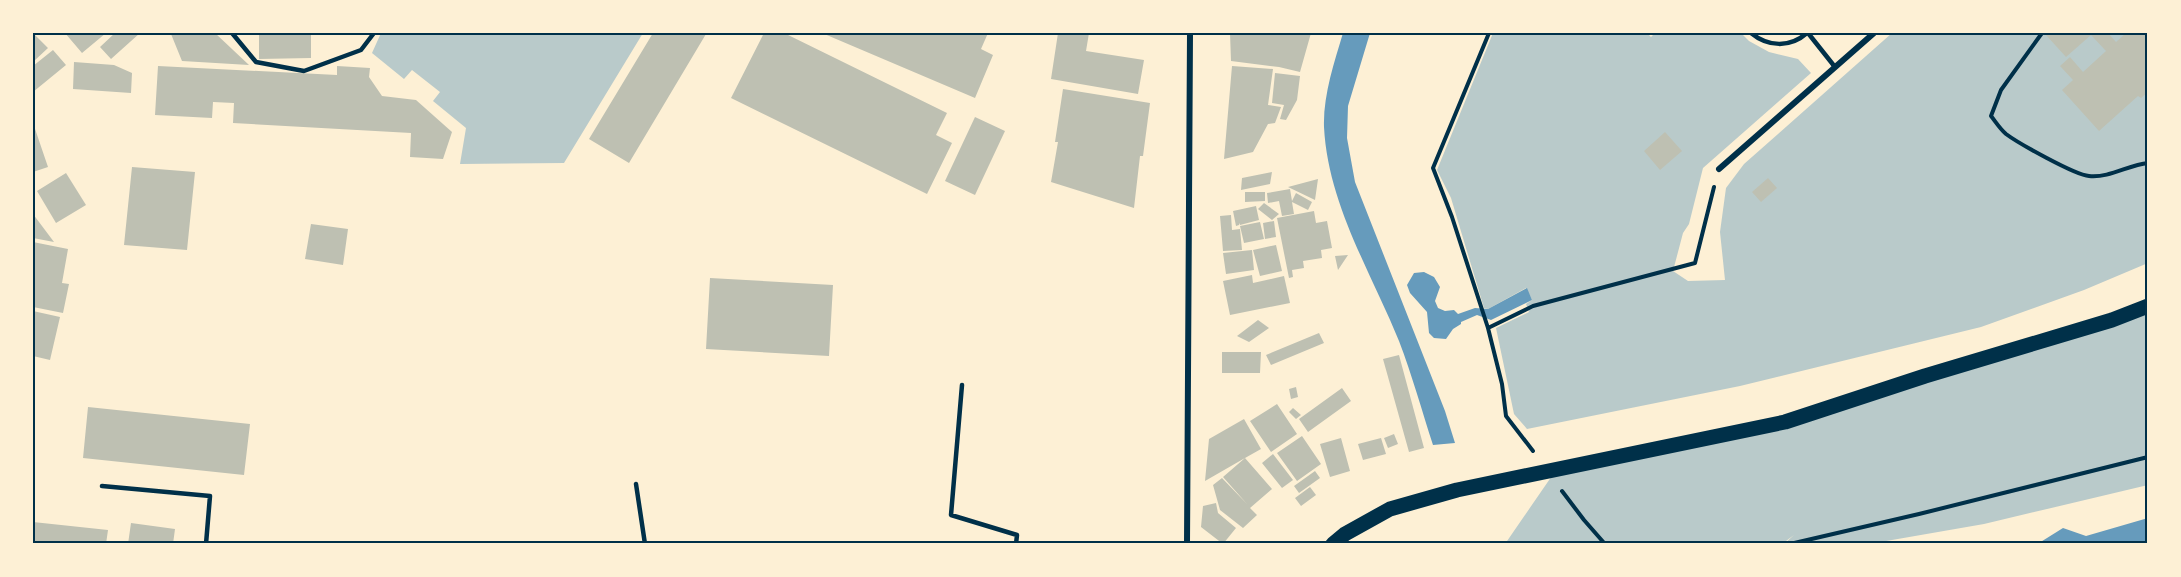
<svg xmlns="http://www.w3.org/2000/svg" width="2181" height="577" font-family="Commissioner,sans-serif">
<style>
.green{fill:#b9caca}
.water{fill:#669bbc}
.building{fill:#bec0b2}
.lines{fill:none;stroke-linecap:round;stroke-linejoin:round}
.path{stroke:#003049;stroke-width:4}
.service{stroke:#003049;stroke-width:4.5}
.minor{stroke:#003049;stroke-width:6}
.primary{stroke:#003049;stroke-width:15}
.neatline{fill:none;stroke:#003049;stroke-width:2}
</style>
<rect width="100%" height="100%" fill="#fdf0d5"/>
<path class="green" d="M381 33H643L564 163 460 164 466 128 433 101 440 92 412 70 404 79 372 53Z
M1493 33H1647L1651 37 1655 33H1741L1749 41 1769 52 1798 59 1811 73 1703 168 1689 224 1683 233 1673 271 1688 281 1725 280 1720 232 1726 188 1744 164 1892 33H2148V263L2084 290 1981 327 1740 386 1527 429 1514 414 1496 328 1529 312 1526 304 1532 300 1526 288 1488 309 1484 308 1451 198 1437 170Z
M2148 306V485L1984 524 1869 544H1784L1794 535 1782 544H1505L1556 470 1785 422Z"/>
<path class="water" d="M1343 33H1370L1348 106 1347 138 1355 182 1445 411 1455 443 1433 445C1422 411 1412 375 1399 341 1371 272 1328 204 1324 127 1323 96 1334 63 1343 33Z
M1424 272 1434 277 1440 287 1435 301 1438 308 1445 311 1454 310 1458 314 1475 308 1488 309 1527 288 1532 300 1491 320 1477 315 1461 322V324L1453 329 1446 339 1434 338 1429 333 1427 312 1410 293 1407 285 1414 273Z
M2148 518V544H2012L2039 543 2063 528 2086 536Z"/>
<path class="building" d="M33 33 48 48 33 62Z
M65 33H106L82 53Z
M115 33H140L111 59 100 47Z
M174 33H215L249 65 182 61 171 34Z
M259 33H311V58L259 59Z
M653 33 706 34 629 163 589 139Z
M764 33H784L947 113 936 135 952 143 927 194 731 98Z
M822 33H988L981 49 993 55 975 98Z
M1058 33H1089L1086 51 1144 60 1138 94 1051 79Z
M1230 33H1311L1300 72 1279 67 1231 61Z
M2048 33H2108L2116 42 2126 33H2148V92L2141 98 2138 96 2099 131 2062 90 2073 80 2060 66 2070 57 2083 72 2106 51 2091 35 2066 57 2046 35Z
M53 50 66 65 33 92V66Z
M74 62 114 65 132 73 131 93 73 89Z
M158 66 337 75V66L370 68 369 77 382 96 416 100 452 132 443 159 410 157 411 133 233 123 234 103 213 102 212 118 155 115Z
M1232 66 1273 69 1268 105 1281 107 1275 123 1268 124 1253 152 1224 159Z
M1275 73 1300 76 1297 100 1286 120 1280 119 1284 105 1272 103Z
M1063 89 1150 103 1143 156H1140L1134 208 1051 182 1058 142H1055Z
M975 117 1005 131 975 195 945 181Z
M33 123 48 167 33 172Z
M1665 132 1682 151 1660 170 1644 151Z
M132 167 195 172 187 250 124 245Z
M1272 172 1270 184 1241 190 1242 178Z
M66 173 86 205 56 223 37 191Z
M1768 178 1777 188 1761 202 1752 192Z
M1318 179 1315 200 1288 187Z
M1290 189 1292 201 1296 193 1312 202 1308 210 1292 202 1294 214 1282 216 1279 201 1268 203 1267 193Z
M1245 192H1265V201L1245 202Z
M1264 203 1279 214 1272 220 1258 209Z
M1256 206 1259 220 1240 225 1239 223V225L1236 226 1233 211Z
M1314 211 1316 223 1327 221 1332 248 1321 250 1322 258 1303 261 1304 268 1292 270 1293 277 1289 278 1277 218Z
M33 214 54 242 33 238Z
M1231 215 1232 230 1240 229 1242 250 1223 251 1220 216Z
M1274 221 1276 237 1265 239 1263 223Z
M1260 222 1264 239 1244 243 1240 226Z
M311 224 348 229 343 265 305 259Z
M33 242 68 249 62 283 69 284 63 313 33 307Z
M1276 245 1282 271 1260 276 1253 250Z
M1252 250 1254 270 1226 274 1223 253Z
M1348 255 1338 270 1335 256Z
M1252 275 1253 283 1284 276 1290 303 1230 315 1223 281Z
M710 278 833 285 829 356 706 349Z
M33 311 60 317 50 360 33 356Z
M1258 320 1269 328 1249 342 1237 336Z
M1319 333 1324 343 1271 365 1266 355Z
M1222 352H1261L1260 373H1222Z
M1399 355 1424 448 1409 452 1383 359Z
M1296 387 1298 397 1291 399 1289 389Z
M1342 388 1351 401 1308 432 1299 419Z
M1277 404 1297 434 1271 452 1250 421Z
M88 407 250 424 244 475 83 458Z
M1293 408 1301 415 1296 419 1289 412Z
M1244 419 1261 449 1245 458 1272 489 1250 508 1257 515 1243 528 1220 510 1213 485 1222 478 1247 504 1223 477 1245 458 1205 481 1209 439Z
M1394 434 1398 444 1388 448 1384 438Z
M1302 436 1321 464 1297 481 1277 453Z
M1341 438 1350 471 1330 477 1320 444Z
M1381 438 1386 454 1363 460 1358 444Z
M1273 454 1293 480 1282 488 1262 463Z
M1315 471 1320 478 1299 493 1294 486Z
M1310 487 1316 495 1301 506 1295 498Z
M1216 503 1218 513 1236 528 1223 544 1201 527 1203 506Z
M33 522 108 530 106 544H33Z
M131 523 175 529 173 544H128Z"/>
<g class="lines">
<path class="path" d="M1489 33 1433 168 1452 217 1488 328 1502 384 1506 416 1533 451
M2042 33 2001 90 1991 116C1995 121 2000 129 2006 134 2018 143 2075 175 2089 176 2110 178 2128 165 2148 163
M1488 328 1533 306 1695 263 1714 187
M1562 491 1584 520 1605 544
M1790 544 1919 514 2148 457"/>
<path class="service" d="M232 33 256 62 304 71 361 50 374 33
M1751 33C1768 47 1790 48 1807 33
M1808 33 1835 67
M962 385 951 515 1017 535 1016 544
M636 484 645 544
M102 486 210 496 206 544"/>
<path class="minor" d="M1719 169 1874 33
M1187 544 1190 33"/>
<path class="primary" d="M1333 544 1345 534 1390 509 1457 490 1785 422 1925 376 2112 320 2148 306"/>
</g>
<rect width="2181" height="577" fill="none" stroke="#fdf0d5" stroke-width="69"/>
<rect x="34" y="34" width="2112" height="508" class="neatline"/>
</svg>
